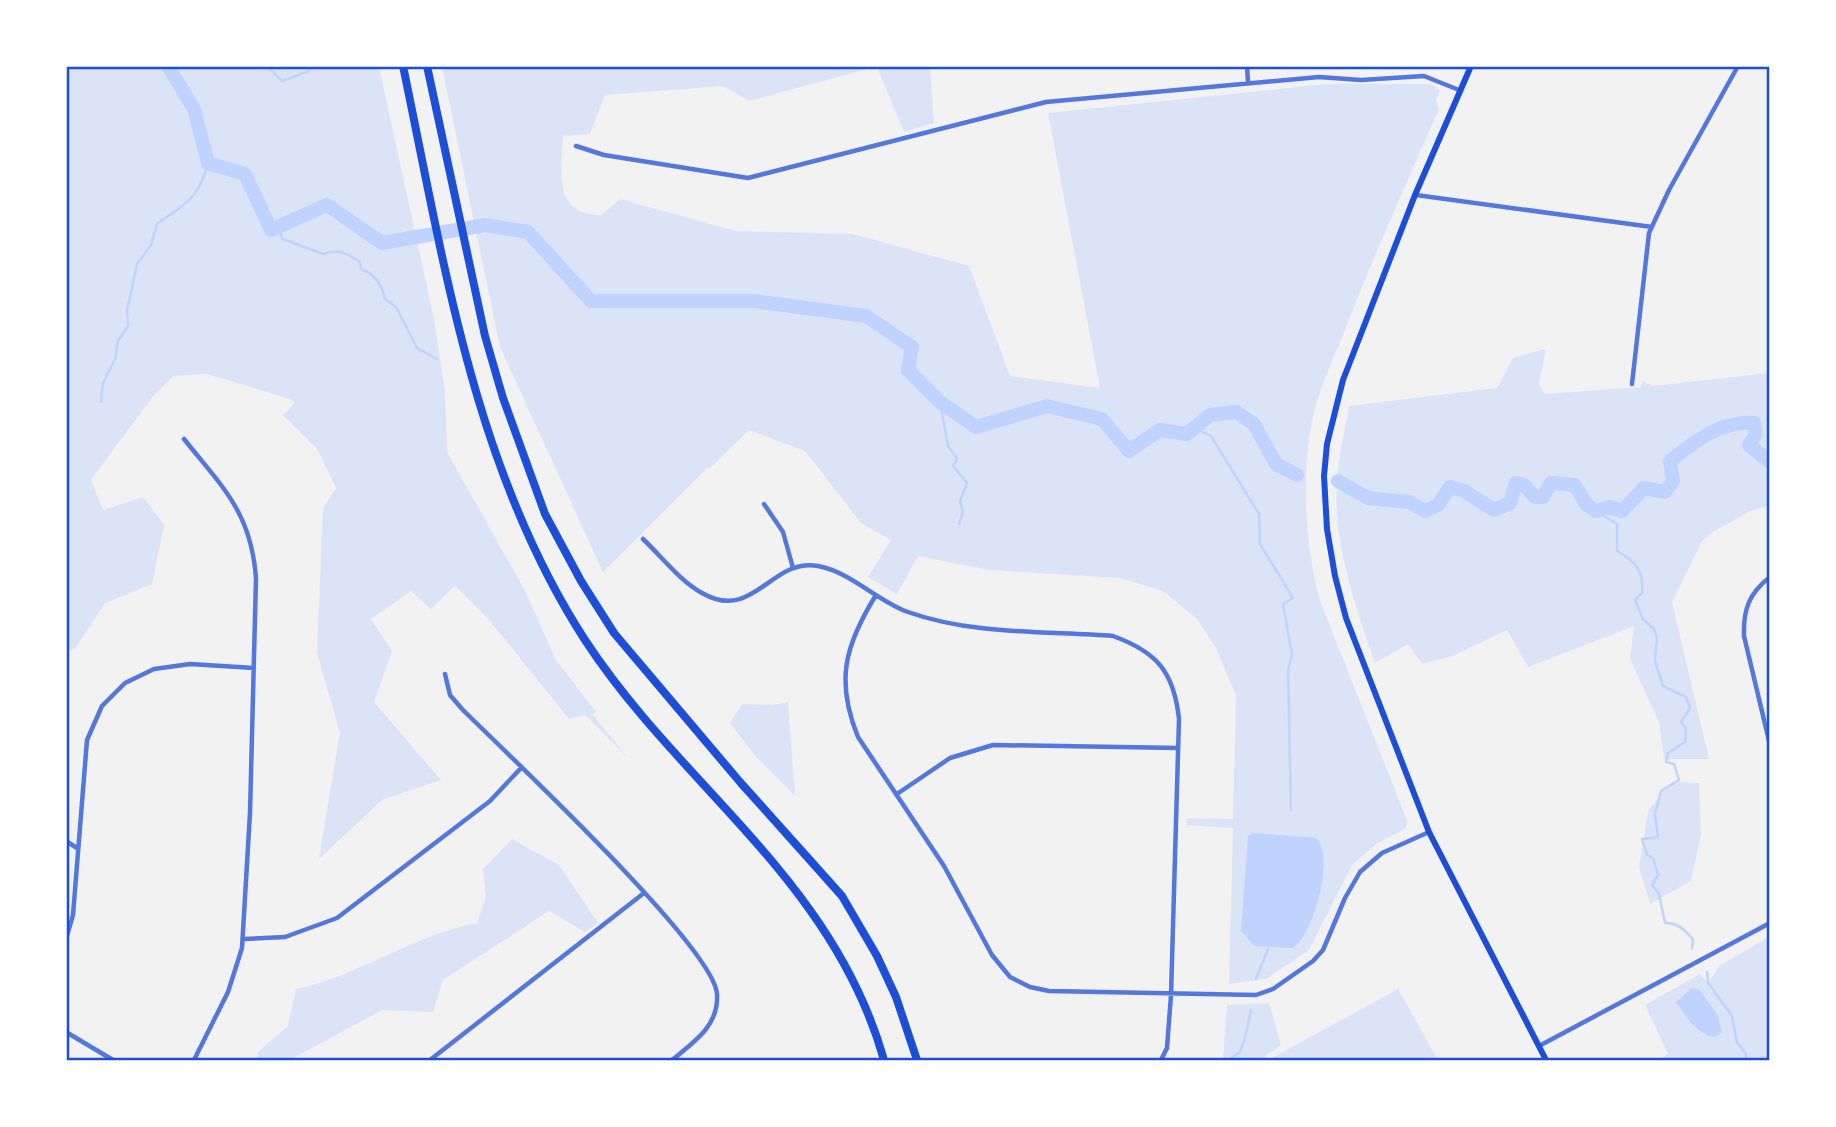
<svg xmlns="http://www.w3.org/2000/svg" width="1836" height="1127" font-family="'Source Sans 3',sans-serif">
<style>
.green{fill:#dbe4f7}
.water{fill:#bfd3fe}
.lines{fill:none;stroke-linecap:round;stroke-linejoin:round}
.stream{stroke:#bfd3fe;stroke-width:2.5}
.river{stroke:#bfd3fe;stroke-width:14}
.minor{stroke:#5277de;stroke-width:4.5}
.secondary{stroke:#1d4ed8;stroke-width:6}
.motorway{stroke:#1d4ed8;stroke-width:8}
.neatline{fill:none;stroke:#1d4ed8;stroke-width:2.5}
</style>
<rect width="100%" height="100%" fill="#f2f2f2"/>
<path class="green" d="M67 66 379 67 434 319 445 390 447 452 523 587 556 660 596 712 592 714 597 720 628 758 585 715 569 719 490 621 455 586 431 609 411 591 371 619 392 651 374 702 441 780 382 800 319 859 340 733 317 653 323 508 336 488 317 449 283 415 294 404 293 400 207 374 173 376 154 395 91 480 103 510 143 497 164 525 152 584 105 603 75 649 67 651Z
M442 67H875L749 101 723 86 605 95 590 134 563 136C562 158 555 197 578 210 584 214 594 214 600 216L620 199 736 231 853 234 969 266 1010 376 1100 388 1048 113 1327 84H1431L1440 91 1436 100 1439 109C1406 184 1372 259 1343 335 1332 363 1318 391 1312 421 1301 478 1305 544 1320 601L1407 820 1406 828 1375 845 1352 865 1309 950 1266 979 1229 984 1233 828 1187 825V818L1233 819 1236 696 1216 648 1197 619 1163 591 1120 578 989 570 918 556 897 594 868 577 891 540 861 523 805 451 749 430 709 469 707 468 603 572 500 347Z
M877 67H930L934 123 904 132Z
M1546 349 1539 384 1545 394 1641 387 1642 381 1653 386 1769 373V506L1753 510 1714 531 1702 541 1672 602 1709 759H1664L1659 722 1630 659 1634 626 1528 667 1507 630 1450 657 1422 664 1408 644 1375 663C1354 603 1330 534 1338 469 1340 448 1346 427 1349 406L1497 388 1513 358Z
M788 702 795 796 756 757 730 723 742 704 773 705Z
M1671 782 1699 783 1701 835 1691 881 1650 904 1639 867 1648 811Z
M512 839 559 865 598 923 585 932 549 911 443 980 433 1012 382 1010 290 1060H257L258 1052 288 1026 296 989C359 976 413 935 477 923L486 896 483 869Z
M1769 937V1060H1659L1668 1054 1645 1005 1700 974 1708 983 1719 966Z
M1398 989 1438 1060H1268Z
M1269 1003 1281 1045 1260 1060H1223L1227 1005Z"/>
<path class="water" d="M1253 833 1317 838C1334 858 1315 932 1293 948L1254 946 1241 931 1248 836Z
M1692 988 1700 990 1717 1014 1722 1032 1715 1037C1696 1034 1686 1017 1676 1002Z"/>
<g class="lines">
<path class="stream" d="M239 66 268 67 282 81 309 71 310 66
M277 227 283 239 323 254C339 248 346 253 360 262L361 269C375 274 382 285 385 299L396 307 417 348 437 359
M101 402 103 383 115 359 118 341 128 326 127 311 137 264 151 245 157 224C186 203 199 199 208 163
M940 402 948 446 957 458 953 466 967 483 960 501 963 512 959 524
M1195 428 1211 436 1259 514 1260 544 1293 598 1283 604 1292 655 1288 671 1291 810
M1596 511 1617 524V551C1636 562 1644 570 1642 593L1635 600 1643 619 1654 629 1657 638 1655 661 1663 686 1686 697 1690 708 1681 722 1686 729 1685 742 1668 753 1666 762 1674 764 1679 780 1661 791 1655 814 1658 837 1642 839 1647 855 1653 858 1658 875 1652 885 1659 894 1665 923C1678 922 1685 931 1693 939L1692 949
M1707 972 1708 983 1732 1016 1737 1042 1746 1054V1060
M1256 979 1268 949
M1229 1060 1240 1052C1246 1038 1248 1025 1251 1010"/>
<path class="river" d="M168 66 194 109 208 163 245 174 271 230 327 205 382 243 485 225 528 232 591 301H754L866 316 912 347 908 370 940 402 976 427 1047 406 1102 419 1129 451 1160 430 1187 434 1210 415 1236 412 1254 424 1276 464 1297 475
M1338 481 1368 498 1409 502 1425 511 1438 505 1450 487 1464 491 1494 510 1510 503 1516 483 1524 485 1535 497H1543L1551 483 1575 485 1586 504 1596 511 1610 507 1622 511 1644 488 1665 492 1673 481 1670 461C1696 441 1719 421 1754 423L1756 434 1749 445 1770 462"/>
<path class="minor" d="M1247 66 1248 82
M576 146 604 155 748 178 1046 102 1319 77 1361 80 1424 76 1459 90
M1416 195 1652 227
M1632 384 1649 233 1669 190 1738 66
M184 439C223 488 251 512 256 578L250 813 242 948 228 992 194 1060
M764 504 783 532 793 568
M643 539C662 557 680 581 702 593 754 623 771 557 818 566 851 572 877 601 908 612 972 635 1046 631 1113 636 1157 652 1174 672 1179 719L1171 995 1167 1048 1161 1060
M1770 577C1749 593 1743 610 1744 636L1770 745
M876 595C845 645 835 681 858 737L944 866 992 955 1010 977 1030 987 1049 991 1256 995 1273 989 1313 961 1323 950 1345 898 1360 872 1382 853 1429 832
M445 674 450 695 462 709C506 753 714 947 717 994 719 1026 694 1042 672 1060
M897 794 950 758 993 745 1178 748
M66 841 77 848
M66 939 73 915 87 740 102 706 125 683 154 669 190 664 254 668
M243 939 285 937 337 918 490 801 521 768
M66 1032 113 1060
M1539 1046 1770 923
M430 1060 644 893"/>
<path class="secondary" d="M1471 66 1415 195 1343 380 1327 444 1324 476 1327 529 1335 576 1346 618 1429 832 1546 1060"/>
<path class="motorway" d="M403 66C444 262 474 469 585 640 681 787 833 879 884 1060
M427 66 485 336 503 398 545 514 581 581 614 633 740 782 842 896 877 956 896 997 917 1060"/>
</g>
<rect width="1836" height="1127" fill="none" stroke="#ffffff" stroke-width="136"/>
<rect x="68" y="68" width="1700" height="991" class="neatline"/>
</svg>
